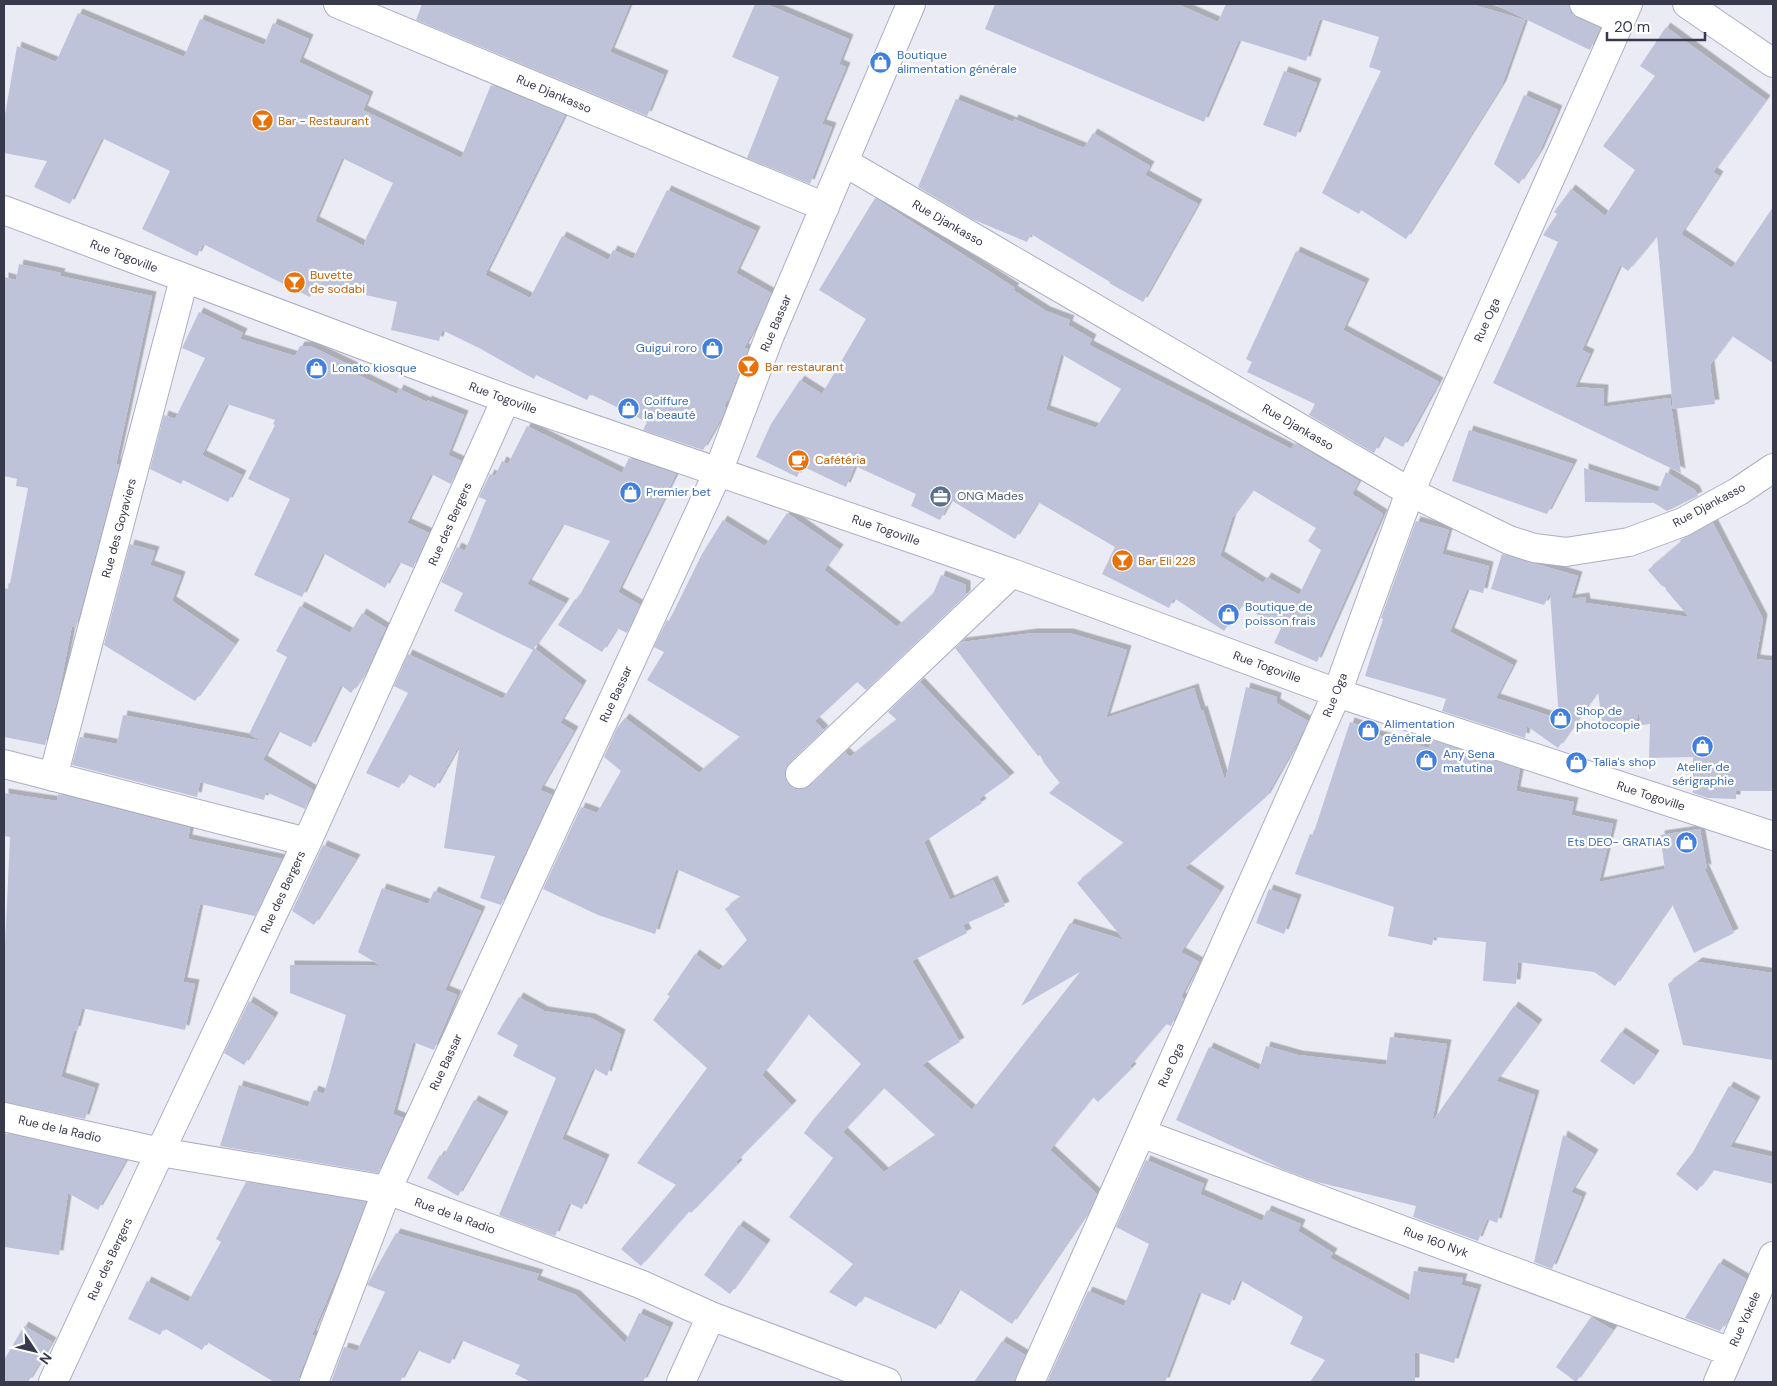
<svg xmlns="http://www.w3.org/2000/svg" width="1777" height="1386" font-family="'DM Sans',sans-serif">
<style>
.building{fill:#bfc3d9;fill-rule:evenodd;filter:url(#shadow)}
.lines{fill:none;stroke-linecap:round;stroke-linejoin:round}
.minor-casing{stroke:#acaec3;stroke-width:30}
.minor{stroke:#fff;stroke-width:28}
.labels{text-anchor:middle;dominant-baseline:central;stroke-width:4.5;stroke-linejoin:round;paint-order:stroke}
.shop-label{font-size:12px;fill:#366cbe;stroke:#fff;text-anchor:start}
.street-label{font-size:12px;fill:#383a4c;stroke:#fff}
.food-label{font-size:12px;fill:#c56008;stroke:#fff;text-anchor:start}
.service-label{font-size:12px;fill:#4e5e75;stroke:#fff;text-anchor:start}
</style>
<defs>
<filter id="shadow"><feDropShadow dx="4.5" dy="-4.5" stdDeviation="0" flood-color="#0004"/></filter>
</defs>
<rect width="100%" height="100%" fill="#ebebf6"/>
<path class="building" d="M422 4H630L610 52 664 75 647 116 416 20Z
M755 4H766L849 39 839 64 846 67 822 124 832 127 810 184 747 158 779 77 732 57Z
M995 4H1177L1218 22 1226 4H1471L1525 20 1502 85 1406 239 1361 210 1359 214 1322 193 1381 71 1369 67 1379 37 1320 19 1306 61 1239 40 1204 122 985 29Z
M1494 4H1569L1571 13 1577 18 1600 28 1590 50Z
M78 13 184 57 200 19 264 45 273 23 309 39 299 62 369 96 363 110 461 158 491 85 565 115 485 275 530 298 562 236 608 260 613 250 633 259 667 190 756 231 736 273 771 293 761 317 744 348 748 349 730 396 724 406 726 407 722 417 703 450 643 430 647 422 590 394 587 400 536 375 534 379 481 349 442 330 439 341 391 330 397 302 316 284 310 297 203 244 197 256 142 229 170 171 102 138 70 204 34 187 47 161 4 153V120L17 46 56 62ZM342 158 393 183 366 238 364 246 315 221Z
M1666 27 1766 100 1713 172 1719 176 1681 234 1732 268 1773 207V363L1732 336 1710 365 1715 404 1673 409 1657 236 1628 271 1620 265 1582 350 1590 354 1575 387 1604 389 1603 407 1670 398 1681 473 1493 383 1558 242 1543 235 1557 214 1554 212 1571 189 1605 216 1635 170 1603 146 1655 76 1640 66Z
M1284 71 1317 83 1296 137 1263 125Z
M1524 95 1558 110 1539 153 1519 184 1494 164Z
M956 99 1013 122 1014 119 1084 148 1093 133 1150 166 1145 175 1198 204 1143 302 1109 283 1110 282 1031 234 1027 242 972 219 918 187Z
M875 198 1015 288 1013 290 1046 311 1070 320 1068 325 1092 339 1089 345 1291 449 1295 443 1359 481 1352 494 1383 514 1317 662 1274 643 1281 628 1241 605 1224 631 1174 598 1169 608 1102 574 1115 547 1038 502 1015 539 951 500 940 520 911 506 916 494 855 466 846 487 802 466 797 477 756 457 771 424 800 380 822 394 866 319 819 290ZM1061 354 1121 389 1096 428 1046 410ZM1253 490 1316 528 1308 541 1321 550 1299 595 1267 577 1263 583 1220 556 1232 518Z
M1296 251 1365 283 1343 330 1439 382 1403 447 1383 436 1374 453 1309 415 1315 404 1247 372 1252 362 1246 359Z
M19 264 61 273 60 276 152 296 116 464 119 465 76 628 72 626 59 693 45 745 4 737V588L9 589 28 488 16 486 17 479 4 476V277L16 280Z
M199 312 243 333 240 339 295 356 300 346H310L354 367 352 372 397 394 399 389 427 402V400L464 415 448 455 461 461 451 484 431 474 407 523 429 533 413 568 399 562 385 588 323 553 302 597 254 575 290 499 248 479 275 425 273 424 275 420 227 404 202 455 242 475 228 502 183 480 181 484 150 469 164 415 175 419 205 358 182 348Z
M527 426 622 473 629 458 676 474 618 592 640 605 627 633 617 628 602 652 558 625 575 599 577 600 610 541 563 524 527 584 565 603 534 648 582 685 560 723 574 731 540 790 552 795 501 905 480 898 495 856 444 848 460 744 435 788 408 774 399 788 366 773 408 693 394 686 408 654 503 699 533 650 454 611 463 593 441 582 457 547 465 551 486 500 479 497 490 474 495 476 502 461 508 464Z
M1469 430 1573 464 1547 514 1452 481Z
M1584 468 1658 492 1666 472 1695 490 1698 496 1667 511 1654 503 1585 502Z
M787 513 839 549 824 570 897 627 933 594 941 575 966 585V595L866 690 857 682 815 721 824 730 789 763 785 770V777L788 784 795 789H803L810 786 845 752 850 757 897 720 888 712 920 682 1010 777 979 799 982 803 924 842 950 900 993 880 1005 906 963 925 967 933 912 961 960 1042 922 1065 972 1110 1080 972 1021 1006 1070 923 1124 940 1077 883 1124 843 1049 793 1060 783 1044 763 1040 755 1038 756 955 648 962 642 1033 633H1069L1127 650 1106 718 1194 688 1201 711 1203 710 1225 781 1246 687 1277 697 1276 703 1308 721 1300 737 1266 797 1185 868 1220 891 1181 952 1199 962 1181 997 1184 999 1171 1026 1166 1024 1130 1066 1132 1068 1098 1102 1093 1097 1050 1150 1097 1194 1090 1209 1012 1324 959 1289 936 1329 864 1296 856 1307 829 1292 853 1264 789 1217 833 1158 804 1133 813 1120 861 1064 808 1014 762 1075 792 1105 736 1162 738 1164 691 1213 689 1211 641 1266 621 1249 676 1185 637 1163 707 1068 653 1020 670 996 667 995 695 954 719 971 747 940 725 909 741 897 676 869 655 934 598 915 543 889 581 807 597 813 621 771 604 757 617 728 625 718 699 773 740 737 647 680 664 652 654 647 667 620 669 621 702 554 723 520 765 546ZM884 1088 936 1136 884 1172 843 1132Z
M1416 521 1449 530 1442 554 1489 566 1483 593 1467 589 1450 632 1513 665 1496 698 1559 719 1550 593 1544 605 1491 589 1502 554 1578 576 1571 599 1585 597 1586 603 1689 617 1666 590V588L1661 585 1648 570 1681 542 1680 540 1713 523 1763 619 1756 659 1773 661V791H1736V799L1708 798 1693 793V757L1649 758 1650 724 1641 725 1639 711 1635 726 1603 731 1598 691 1558 748 1527 726 1525 738 1442 711 1446 699 1365 676 1383 619 1381 618Z
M130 544 155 551 150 565 181 576 172 601 235 644 195 701 104 645Z
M300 606 350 633 362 613 386 628 379 641H380L366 673 351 693 341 685 311 747 278 731 263 760 313 790 305 809 266 792 264 800 200 782 197 797 72 765 80 737 117 744 123 715 261 741 249 734 287 657 276 651Z
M1350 722 1374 730 1373 734 1429 748 1432 740 1520 769 1516 791 1574 802 1571 815 1613 824 1599 882 1665 869 1660 835 1700 829 1707 869 1704 868 1734 933 1694 953 1672 904 1615 986 1594 972 1518 962 1516 984 1483 981 1486 942 1434 937 1432 945 1388 936 1394 907 1295 874 1310 834 1313 835Z
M4 793 57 801 58 794 190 828 188 839 282 859 255 916 200 904 183 982 195 984 185 1030 82 1008 76 1031 74 1030 61 1077 95 1088 85 1119 4 1102V944L5 945 10 837 4 836Z
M323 845 356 859 314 925 292 911Z
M382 888 428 904 434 891 481 911 445 990 457 995 434 1050 413 1042 393 1114 403 1118 378 1173 220 1146 239 1085 308 1107 314 1090 324 1094 346 1015 290 993V965L381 966 358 952Z
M1269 889 1297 899 1284 934 1256 923Z
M1698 962 1773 973V1060L1683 1045 1668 984Z
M519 997 544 1011 591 1018 621 1034 607 1076 593 1068 562 1139 605 1159 582 1209 569 1203 555 1236 499 1215 556 1078 513 1056 518 1045 497 1034Z
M249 1001 274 1017 244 1065 224 1053Z
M1514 1006 1538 1024 1496 1081 1535 1095 1497 1223 1487 1219 1478 1241 1413 1217 1416 1206 1317 1182 1282 1169 1176 1120 1209 1047 1259 1070 1266 1046 1298 1055 1386 1065 1390 1037 1447 1044 1432 1122Z
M1621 1032 1655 1055 1634 1085 1600 1061Z
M1729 1086 1756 1101 1730 1147 1773 1157V1184L1713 1170 1697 1191 1676 1174 1693 1152Z
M474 1100 504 1116 458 1196 427 1178 440 1155 443 1157Z
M4 1133 126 1160 98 1210 68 1193 59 1255 4 1247Z
M1563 1135 1594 1154 1571 1192 1582 1197 1552 1269 1534 1262Z
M1146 1160 1204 1184 1200 1194 1262 1221 1267 1210 1301 1224 1298 1231 1333 1253 1330 1258 1409 1301 1414 1271 1463 1278 1461 1285 1477 1289 1454 1363 1415 1352V1382H1310L1325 1360 1290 1344 1303 1317 1240 1280 1230 1305 1199 1292 1165 1382H1047L1088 1291 1124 1306 1149 1244 1116 1227Z
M246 1182 366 1202 338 1274 312 1335 315 1336 299 1376V1382H274L207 1342 202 1350 164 1328 160 1335 128 1319 147 1281 188 1302 221 1242 216 1239Z
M739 1225 766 1244 730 1294 704 1275Z
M396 1233 539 1274 536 1280 576 1295 625 1343 639 1313 669 1327 643 1382H531L515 1374 520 1365 461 1340 450 1364 417 1350 400 1382H331L344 1347 357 1351 385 1292 367 1285Z
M1719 1263 1746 1279 1730 1316 1720 1331 1685 1318Z
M1591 1317 1613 1330 1576 1382 1556 1367Z
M24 1326 52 1342 28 1382H4V1360Z
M1002 1341 1025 1355 1016 1376 1015 1382H974Z"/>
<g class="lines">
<defs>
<path id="minor" d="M338 4 825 207
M1584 4 1620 20
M1687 4 1773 63
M844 162 1410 492 1509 540 1534 548 1566 552 1629 542 1683 522 1739 491 1773 468
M4 210 506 399 1012 573 1337 693 1773 836
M4 764 307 842
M800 774 1012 573
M53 777 184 279
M4 1117 160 1152 387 1190 640 1284 711 1316 887 1382
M1141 1133 1731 1352
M53 1382 160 1152 307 842 506 399
M314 1382 387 1190 718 472 770 335 911 4
M681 1382 711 1316
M1030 1382 1337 693 1410 492 1628 4
M1718 1382 1773 1256"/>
</defs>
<use href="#minor" class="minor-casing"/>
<use href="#minor" class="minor"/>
</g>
<defs>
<symbol id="shop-disc" viewBox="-11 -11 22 22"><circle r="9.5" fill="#3f7fe0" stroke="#fff"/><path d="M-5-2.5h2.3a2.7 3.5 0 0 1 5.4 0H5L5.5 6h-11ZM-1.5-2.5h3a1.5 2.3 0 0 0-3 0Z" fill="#fff"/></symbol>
<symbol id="bar-disc" viewBox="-11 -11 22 22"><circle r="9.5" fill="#e8710a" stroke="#fff"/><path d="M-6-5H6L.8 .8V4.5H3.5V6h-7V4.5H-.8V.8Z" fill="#fff"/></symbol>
<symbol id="cafe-disc" viewBox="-11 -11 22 22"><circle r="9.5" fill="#e8710a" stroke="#fff"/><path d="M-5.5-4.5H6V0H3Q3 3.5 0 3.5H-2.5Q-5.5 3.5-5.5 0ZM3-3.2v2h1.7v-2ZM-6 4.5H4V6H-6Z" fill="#fff"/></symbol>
<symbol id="office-disc" viewBox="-11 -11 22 22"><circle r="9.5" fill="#5c6f8a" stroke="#fff"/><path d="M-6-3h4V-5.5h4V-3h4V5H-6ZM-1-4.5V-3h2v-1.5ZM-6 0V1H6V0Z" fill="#fff"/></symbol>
</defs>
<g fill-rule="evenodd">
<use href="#shop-disc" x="868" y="50" width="25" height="25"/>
<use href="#bar-disc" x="250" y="108" width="25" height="25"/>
<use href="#bar-disc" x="282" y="270" width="25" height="25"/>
<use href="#shop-disc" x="700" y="336" width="25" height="25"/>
<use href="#bar-disc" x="736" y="354" width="25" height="25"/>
<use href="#shop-disc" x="304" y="356" width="25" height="25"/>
<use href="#shop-disc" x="616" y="396" width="25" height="25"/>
<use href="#cafe-disc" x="786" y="448" width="25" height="25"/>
<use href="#shop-disc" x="618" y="480" width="25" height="25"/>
<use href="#office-disc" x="928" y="484" width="25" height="25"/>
<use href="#bar-disc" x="1110" y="548" width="25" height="25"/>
<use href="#shop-disc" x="1216" y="602" width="25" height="25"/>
<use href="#shop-disc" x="1548" y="706" width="25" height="25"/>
<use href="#shop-disc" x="1356" y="718" width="25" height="25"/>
<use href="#shop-disc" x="1690" y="734" width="25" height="25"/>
<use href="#shop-disc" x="1414" y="748" width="25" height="25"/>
<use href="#shop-disc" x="1564" y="750" width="25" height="25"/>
<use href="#shop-disc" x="1674" y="830" width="25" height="25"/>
</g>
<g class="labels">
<g class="shop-label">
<text x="897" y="55">Boutique<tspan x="897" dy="14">alimentation générale</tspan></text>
<text x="697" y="348" text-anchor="end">Guigui roro</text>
<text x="332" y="368">Lonato kiosque</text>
<text x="644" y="401">Coiffure<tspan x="644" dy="14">la beauté</tspan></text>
<text x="646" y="492">Premier bet</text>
<text x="1245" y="607">Boutique de<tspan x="1245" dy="14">poisson frais</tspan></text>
<text x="1576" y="711">Shop de<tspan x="1576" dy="14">photocopie</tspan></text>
<text x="1384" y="724">Alimentation<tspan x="1384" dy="14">générale</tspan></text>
<text x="1443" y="754">Any Sena<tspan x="1443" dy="14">matutina</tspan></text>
<text x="1593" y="762">Talia's shop</text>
<text x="1703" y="767" text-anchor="middle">Atelier de<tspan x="1703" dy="14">sérigraphie</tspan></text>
<text x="1670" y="842" text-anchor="end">Ets DEO- GRATIAS</text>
</g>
<g class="street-label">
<text transform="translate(554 94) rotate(23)">Rue Djankasso</text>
<text transform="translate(948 223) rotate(30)">Rue Djankasso</text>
<text transform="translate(124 256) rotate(21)">Rue Togoville</text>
<text transform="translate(1487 320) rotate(-66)">Rue Oga</text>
<text transform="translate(776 323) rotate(-67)">Rue Bassar</text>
<text transform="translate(503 398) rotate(20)">Rue Togoville</text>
<text transform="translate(1298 427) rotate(30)">Rue Djankasso</text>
<text transform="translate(1709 505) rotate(-28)">Rue Djankasso</text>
<text transform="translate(450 524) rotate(-66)">Rue des Bergers</text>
<text transform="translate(119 528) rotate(-75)">Rue des Goyaviers</text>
<text transform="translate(886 530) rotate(19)">Rue Togoville</text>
<text transform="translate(1267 667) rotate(20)">Rue Togoville</text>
<text transform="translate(616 694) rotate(-65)">Rue Bassar</text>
<text transform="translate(1335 695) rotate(-68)">Rue Oga</text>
<text transform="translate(1651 796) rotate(18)">Rue Togoville</text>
<text transform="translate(283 892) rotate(-65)">Rue des Bergers</text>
<text transform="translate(446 1062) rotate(-65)">Rue Bassar</text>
<text transform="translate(1171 1065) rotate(-66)">Rue Oga</text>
<text transform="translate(60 1129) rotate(13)">Rue de la Radio</text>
<text transform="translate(455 1216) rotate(20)">Rue de la Radio</text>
<text transform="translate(1436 1242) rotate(20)">Rue 160 Nyk</text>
<text transform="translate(110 1259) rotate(-65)">Rue des Bergers</text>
<text transform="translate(1745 1319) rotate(-66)">Rue Yokele</text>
</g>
<g class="food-label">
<text x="278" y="121">Bar - Restaurant</text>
<text x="310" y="275">Buvette<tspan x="310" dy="14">de sodabi</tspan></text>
<text x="765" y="367">Bar restaurant</text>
<text x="815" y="460">Cafétéria</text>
<text x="1138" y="561">Bar Eli 228</text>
</g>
<g class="service-label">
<text x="957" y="496">ONG Mades</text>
</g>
</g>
<rect width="1777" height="1386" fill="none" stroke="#383a4c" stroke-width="10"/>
<g transform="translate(35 1351) rotate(125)" stroke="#ffffff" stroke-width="4" paint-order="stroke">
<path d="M0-4L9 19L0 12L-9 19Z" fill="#383a4c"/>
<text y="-8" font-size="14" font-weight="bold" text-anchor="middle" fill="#383a4c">N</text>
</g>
<path d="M1607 32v8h98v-8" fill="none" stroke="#383a4c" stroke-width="2.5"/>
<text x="1614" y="32" font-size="15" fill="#383a4c" stroke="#ffffff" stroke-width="4" paint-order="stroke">20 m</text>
</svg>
